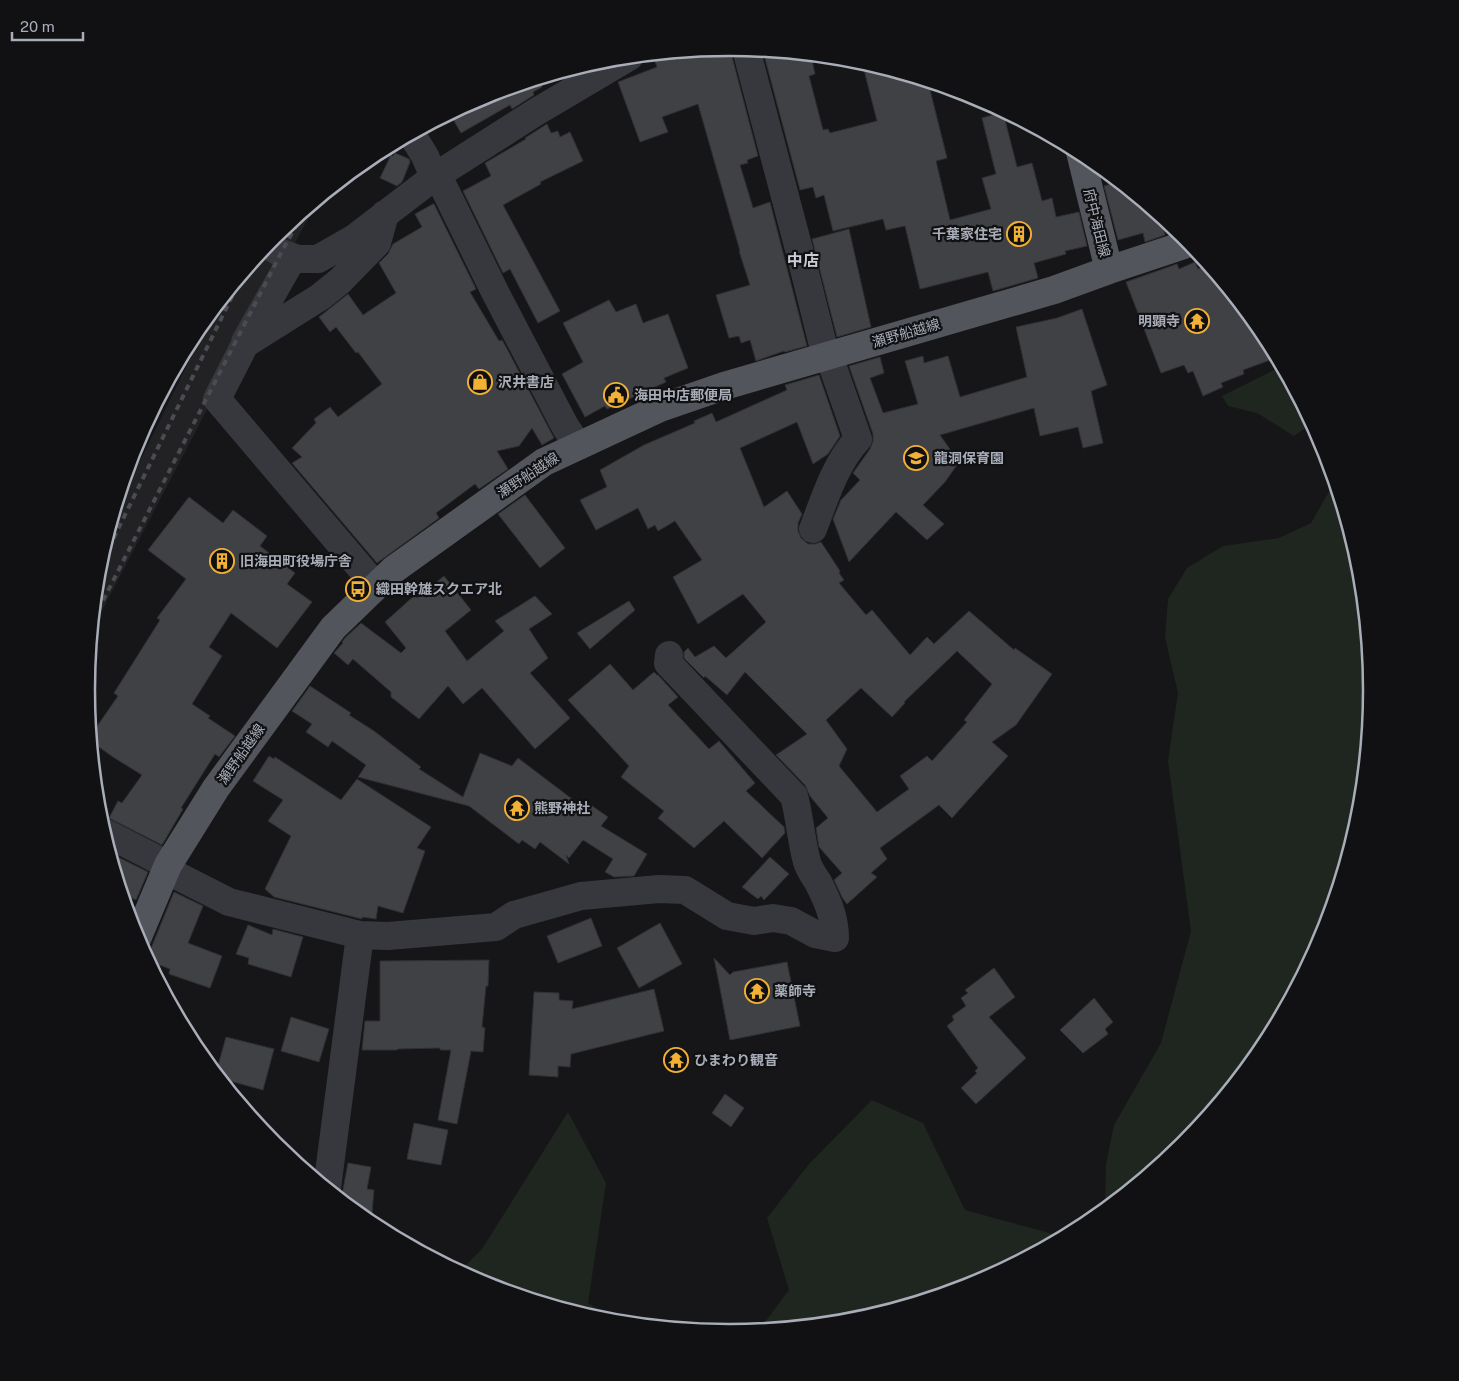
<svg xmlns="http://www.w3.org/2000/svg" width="1459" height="1381" font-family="'Public Sans','Noto Sans JP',sans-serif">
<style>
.built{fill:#222225}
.green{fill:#1e261f}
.building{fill:#404145;stroke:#303034;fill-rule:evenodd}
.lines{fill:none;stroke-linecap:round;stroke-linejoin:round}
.minor{stroke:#37383d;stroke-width:28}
.major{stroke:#53555c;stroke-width:28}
.rail{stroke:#4a4c52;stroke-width:4;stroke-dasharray:6 5;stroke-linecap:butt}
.labels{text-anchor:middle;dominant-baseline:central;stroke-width:4.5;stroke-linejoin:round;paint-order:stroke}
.street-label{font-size:14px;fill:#a8adb8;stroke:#111113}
.poi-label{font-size:14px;font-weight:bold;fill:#a8adb8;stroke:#111113;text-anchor:start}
.quarter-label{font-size:16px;font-weight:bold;fill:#c9ccd4;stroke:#111113}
.rim{fill:none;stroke:#a8adb8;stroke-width:2.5}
</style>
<rect width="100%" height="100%" fill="#161618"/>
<path class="built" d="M318 200 248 331 92 630 99 565 116 510 213 312 275 236Z"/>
<path class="green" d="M1282 366 1312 423 1294 436 1257 413 1228 406 1222 396Z
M1333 477 1360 565 1372 691 1360 816 1323 937 1264 1048 1184 1145 1105 1210 1106 1164 1114 1125 1161 1043 1191 931 1168 761 1178 693 1165 637 1168 599 1187 568 1223 546 1279 538 1311 523 1334 483Z
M872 1100 923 1123 965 1210 1064 1237 975 1285 855 1321 733 1333 762 1326 789 1290 767 1218 809 1164Z
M568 1112 606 1183 588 1303 617 1322 604 1321 483 1284 459 1272 482 1249Z"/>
<path class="building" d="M720 48H731V53L758 156 747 160 748 163 740 165 753 208 770 202 807 346 785 352 784 351 756 361 750 340 741 343 739 336 729 338 716 295 750 285 739 251H740L698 104 662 117 668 132 640 142 618 82 657 67 654 58 666 54 674 53 676 60Z
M763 51 811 56 815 74 809 76 823 130 828 129 830 133 877 121 862 62 928 82 947 158 936 161 950 220 991 209 982 178 996 174 982 118 1003 112 1017 167 1032 163 1042 201 1052 198 1056 217 1079 212 1087 246 1065 251 1066 254 1034 263 1038 278 993 291 988 272 920 289 905 226 886 230 883 219 833 231 824 195 816 198 813 187 800 190Z
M539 80 542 87 533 92 534 95 512 109 510 105 461 133 450 114 484 96Z
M547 124 551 133 558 131 560 137 570 132 583 161 540 182 541 184 503 205 560 311 538 323 510 269 503 273 463 191 491 176 485 163 526 139 525 138Z
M395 153 409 159 410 162 402 182 397 186 380 178 391 155 393 156Z
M1119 182 1160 216 1165 235 1145 242 1143 233 1118 240 1104 186Z
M433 204H434L476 289 470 292 499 341 502 340 506 347 554 438 542 445 532 428 519 446 497 451 508 469 479 489 475 484 436 513 439 518 377 563 292 463 302 457 292 448 316 423 314 419 330 407 338 417 382 384 358 352 356 353 336 327 330 332 319 317 348 294 363 315 396 293 379 263 388 254 393 244 422 227 415 214Z
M849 229 871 327 837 337 812 239Z
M1195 262 1198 269 1208 265 1264 334 1269 342 1266 343 1273 359 1243 370 1244 374 1221 383 1223 387 1203 396 1193 371 1188 373 1184 365 1161 373 1126 282 1177 264 1179 269Z
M609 300 616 312 636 304 643 323 668 314 688 368 664 378 666 382 607 409 605 406 585 417 562 374 583 362 563 323Z
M1082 309 1107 385 1091 391 1103 443 1083 448 1078 427 1040 436 1034 408 940 435 959 462 945 482 923 505 944 524 927 540 896 512 849 562 833 519 841 500 860 480 853 473 870 449 873 441V434L849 366 880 357 884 373 870 378 883 413 918 404 905 361 923 356 924 363 948 356 960 397 1027 377 1016 327 1057 318Z
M819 375 840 436 828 454 813 464 797 422 740 448 764 507 787 491 802 514 798 523V531L801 538 808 544H815L821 542 840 571 839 573 844 580 839 583 866 615 872 610 910 655 927 637 934 644 969 611 1014 650 1015 648 1052 674 1016 725 992 742 1008 756 952 818 939 805 880 848 887 859 871 873 877 877 847 904 843 899 834 880 842 873 819 847 816 828 828 818 810 796 805 785 776 755 807 734 745 672 727 695 705 676 704 678 684 658V652L688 648 695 657 714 646 726 658 766 622 743 594 698 624 673 577 702 560 675 521 658 531 655 525 648 529 638 508 596 530 580 500 607 487 600 470 644 445 695 423 694 421 712 413 716 422 787 390 785 385ZM957 651 992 684 964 720 967 722 932 761 927 756 900 776 909 789 877 812 839 766 847 749 826 720 861 688 892 717 905 703 904 702Z
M525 495 565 548 540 568 498 514Z
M189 497 223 523 233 510 267 536 260 546 295 573 287 584 312 602 277 648 231 613 209 647 222 656 192 704 210 716 208 718 235 736 219 757 215 754 181 808 183 809 162 845 109 818 118 801 122 803 142 775 113 757 92 742 91 735 118 696 114 693 160 620 157 618 186 579 148 550Z
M444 576 471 610 445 631 467 661 504 631 495 621 535 596 552 614 529 629 548 658 530 673 570 718 535 749 482 688 463 704 448 686 419 719 391 697V692L353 659 348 665 334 653 343 643 342 642 345 638 361 623 401 653 406 648 385 622 415 595 417 598Z
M629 601 635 610 590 649 577 633Z
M610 664 633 690 654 672 657 675H658L678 697 668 705 709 749 719 741 755 783 746 791 784 827 785 833 762 858 724 821 694 848 658 818 664 811 621 777 629 766 568 700Z
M310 686 351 713 349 715 374 731 421 767 419 769 463 797 480 753 512 766 518 758 584 808 588 803 608 817 601 826 647 854 634 876 614 877 605 872 613 859 583 840 569 858 566 855 569 864 540 842 535 849 522 840 519 844 469 806 358 777 366 765 332 741 328 747 306 732 312 724 292 711Z
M269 756 274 759 275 757 341 800 357 779 431 827 417 848 425 851 403 913 378 906 376 919 362 917V919L274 897 265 889 291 836 268 821 283 800 253 781Z
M110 853 148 872 136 900 123 894Z
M770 857 789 874 764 900 761 896 758 899 742 887Z
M174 892 203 906 188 943 222 956 210 988 169 974 170 969 149 961 147 958Z
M591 918 602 946 558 963 547 936Z
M660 923 682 964 639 988 617 948Z
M248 925 272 935 273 929 303 937 291 977 248 964 249 958 236 954Z
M714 958 730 975 733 972 787 962 800 1026 730 1040Z
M489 960 488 986H486L482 1027 485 1028 483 1052 471 1051 457 1124 438 1120 451 1050H440V1048L398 1049 397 1050H362L365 1021H380V961Z
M994 968 1015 997 989 1017 1026 1058 976 1104 961 1088 977 1073 975 1071 978 1068 947 1026 954 1020 952 1016 966 1006 961 998 968 993 965 990Z
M654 989 664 1031 571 1054 570 1067 558 1066V1077L529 1075 534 992 559 993V1000L573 1001 572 1009Z
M1094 998 1113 1022 1105 1029 1108 1034 1083 1053 1060 1030Z
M291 1017 329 1029 319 1062 281 1051Z
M226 1037 274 1049 263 1090 219 1078 216 1073Z
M725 1094 744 1108 731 1127 712 1113Z
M414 1123 448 1130 441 1165 407 1159Z
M348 1163 371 1167 367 1189 374 1190 371 1224 341 1200Z"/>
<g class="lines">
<path class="minor" d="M746 49 800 253 826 357
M412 135 425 156 434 177 444 188 495 292 565 426 578 446
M268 245 281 253 298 259H318L353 239 434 177 536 112 629 57
M245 342 293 257
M813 529C825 498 835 464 858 439L829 356
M376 586 217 399 245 344 320 297 340 281 377 243 385 214
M104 832 168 865
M166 870 229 902 360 935 388 936 496 927 514 915 581 896 659 889 685 890 727 916 754 921 773 918 791 921 815 934 835 938C835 917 827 900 818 882 814 876 809 869 807 862 801 840 800 818 794 796L668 663 669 655
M327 1188 360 935"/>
<path class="major" d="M1080 152 1109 270
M137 939 168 865 216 788 333 628 393 570 544 462 660 408 724 386 1054 290 1109 270 1190 243"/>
<path class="rail" d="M99 568 243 274
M93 620 281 253 303 213"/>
</g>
<defs>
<symbol id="building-ring" viewBox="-11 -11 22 22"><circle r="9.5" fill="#111113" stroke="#f2b134" stroke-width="1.5"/><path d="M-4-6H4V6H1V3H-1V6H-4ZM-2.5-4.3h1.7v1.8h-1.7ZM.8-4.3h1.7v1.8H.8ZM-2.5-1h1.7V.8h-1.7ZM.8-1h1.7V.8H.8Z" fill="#f2b134"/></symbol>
<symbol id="temple-ring" viewBox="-11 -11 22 22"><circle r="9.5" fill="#111113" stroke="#f2b134" stroke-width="1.5"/><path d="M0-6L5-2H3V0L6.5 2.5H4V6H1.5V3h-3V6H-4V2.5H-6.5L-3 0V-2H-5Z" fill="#f2b134"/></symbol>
<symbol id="shop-ring" viewBox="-11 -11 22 22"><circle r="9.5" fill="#111113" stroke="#f2b134" stroke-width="1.5"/><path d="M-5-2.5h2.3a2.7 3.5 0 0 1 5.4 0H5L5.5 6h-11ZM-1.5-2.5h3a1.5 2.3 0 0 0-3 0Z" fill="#f2b134"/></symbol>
<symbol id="civic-ring" viewBox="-11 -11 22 22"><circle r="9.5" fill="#111113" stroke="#f2b134" stroke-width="1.5"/><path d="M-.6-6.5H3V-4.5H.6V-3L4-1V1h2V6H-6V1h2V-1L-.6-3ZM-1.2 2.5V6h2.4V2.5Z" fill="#f2b134"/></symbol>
<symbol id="school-ring" viewBox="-11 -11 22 22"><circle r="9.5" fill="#111113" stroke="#f2b134" stroke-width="1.5"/><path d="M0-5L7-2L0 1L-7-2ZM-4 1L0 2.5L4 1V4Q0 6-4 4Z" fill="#f2b134"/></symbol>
<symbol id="bus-ring" viewBox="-11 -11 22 22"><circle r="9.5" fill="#111113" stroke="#f2b134" stroke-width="1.5"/><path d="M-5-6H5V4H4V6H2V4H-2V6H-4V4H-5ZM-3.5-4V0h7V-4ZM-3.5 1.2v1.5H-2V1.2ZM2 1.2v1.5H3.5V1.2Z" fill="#f2b134"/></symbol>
</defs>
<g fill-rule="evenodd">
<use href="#building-ring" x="1005" y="220" width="28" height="28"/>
<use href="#temple-ring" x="1183" y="307" width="28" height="28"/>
<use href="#shop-ring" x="466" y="368" width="28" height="28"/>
<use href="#civic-ring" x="602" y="381" width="28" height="28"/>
<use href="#school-ring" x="902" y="444" width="28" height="28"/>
<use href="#building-ring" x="208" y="547" width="28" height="28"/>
<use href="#bus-ring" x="344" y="575" width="28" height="28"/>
<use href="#temple-ring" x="503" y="794" width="28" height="28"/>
<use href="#temple-ring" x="743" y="977" width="28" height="28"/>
<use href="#temple-ring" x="662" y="1046" width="28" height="28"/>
</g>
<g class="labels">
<g class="street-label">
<text transform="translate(1097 223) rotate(76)">府中海田線</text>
<text transform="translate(906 333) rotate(-16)">瀬野船越線</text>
<text transform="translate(528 475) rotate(-33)">瀬野船越線</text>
<text transform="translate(241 754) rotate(-55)">瀬野船越線</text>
</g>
<g class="poi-label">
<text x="1002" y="234" text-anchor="end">千葉家住宅</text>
<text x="1180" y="321" text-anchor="end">明顕寺</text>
<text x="498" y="382">沢井書店</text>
<text x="634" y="395">海田中店郵便局</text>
<text x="934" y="458">龍洞保育園</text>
<text x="240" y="561">旧海田町役場庁舎</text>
<text x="376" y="589">織田幹雄スクエア北</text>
<text x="534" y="808">熊野神社</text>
<text x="774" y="991">薬師寺</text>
<text x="694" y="1060">ひまわり観音</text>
</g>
<g class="quarter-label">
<text x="803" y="260">中店</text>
</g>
</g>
<path d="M0 0H1459V1381H0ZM95 690a634 634 0 1 1 1268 0a634 634 0 1 1-1268 0Z" fill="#111113" fill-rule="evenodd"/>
<path class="rim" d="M95 690a634 634 0 1 1 1268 0a634 634 0 1 1-1268 0Z"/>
<path d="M12 32v8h71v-8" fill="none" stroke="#a8adb8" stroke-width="2.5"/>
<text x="20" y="32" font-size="15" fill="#a8adb8" stroke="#111113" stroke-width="4" paint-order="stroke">20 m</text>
</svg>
